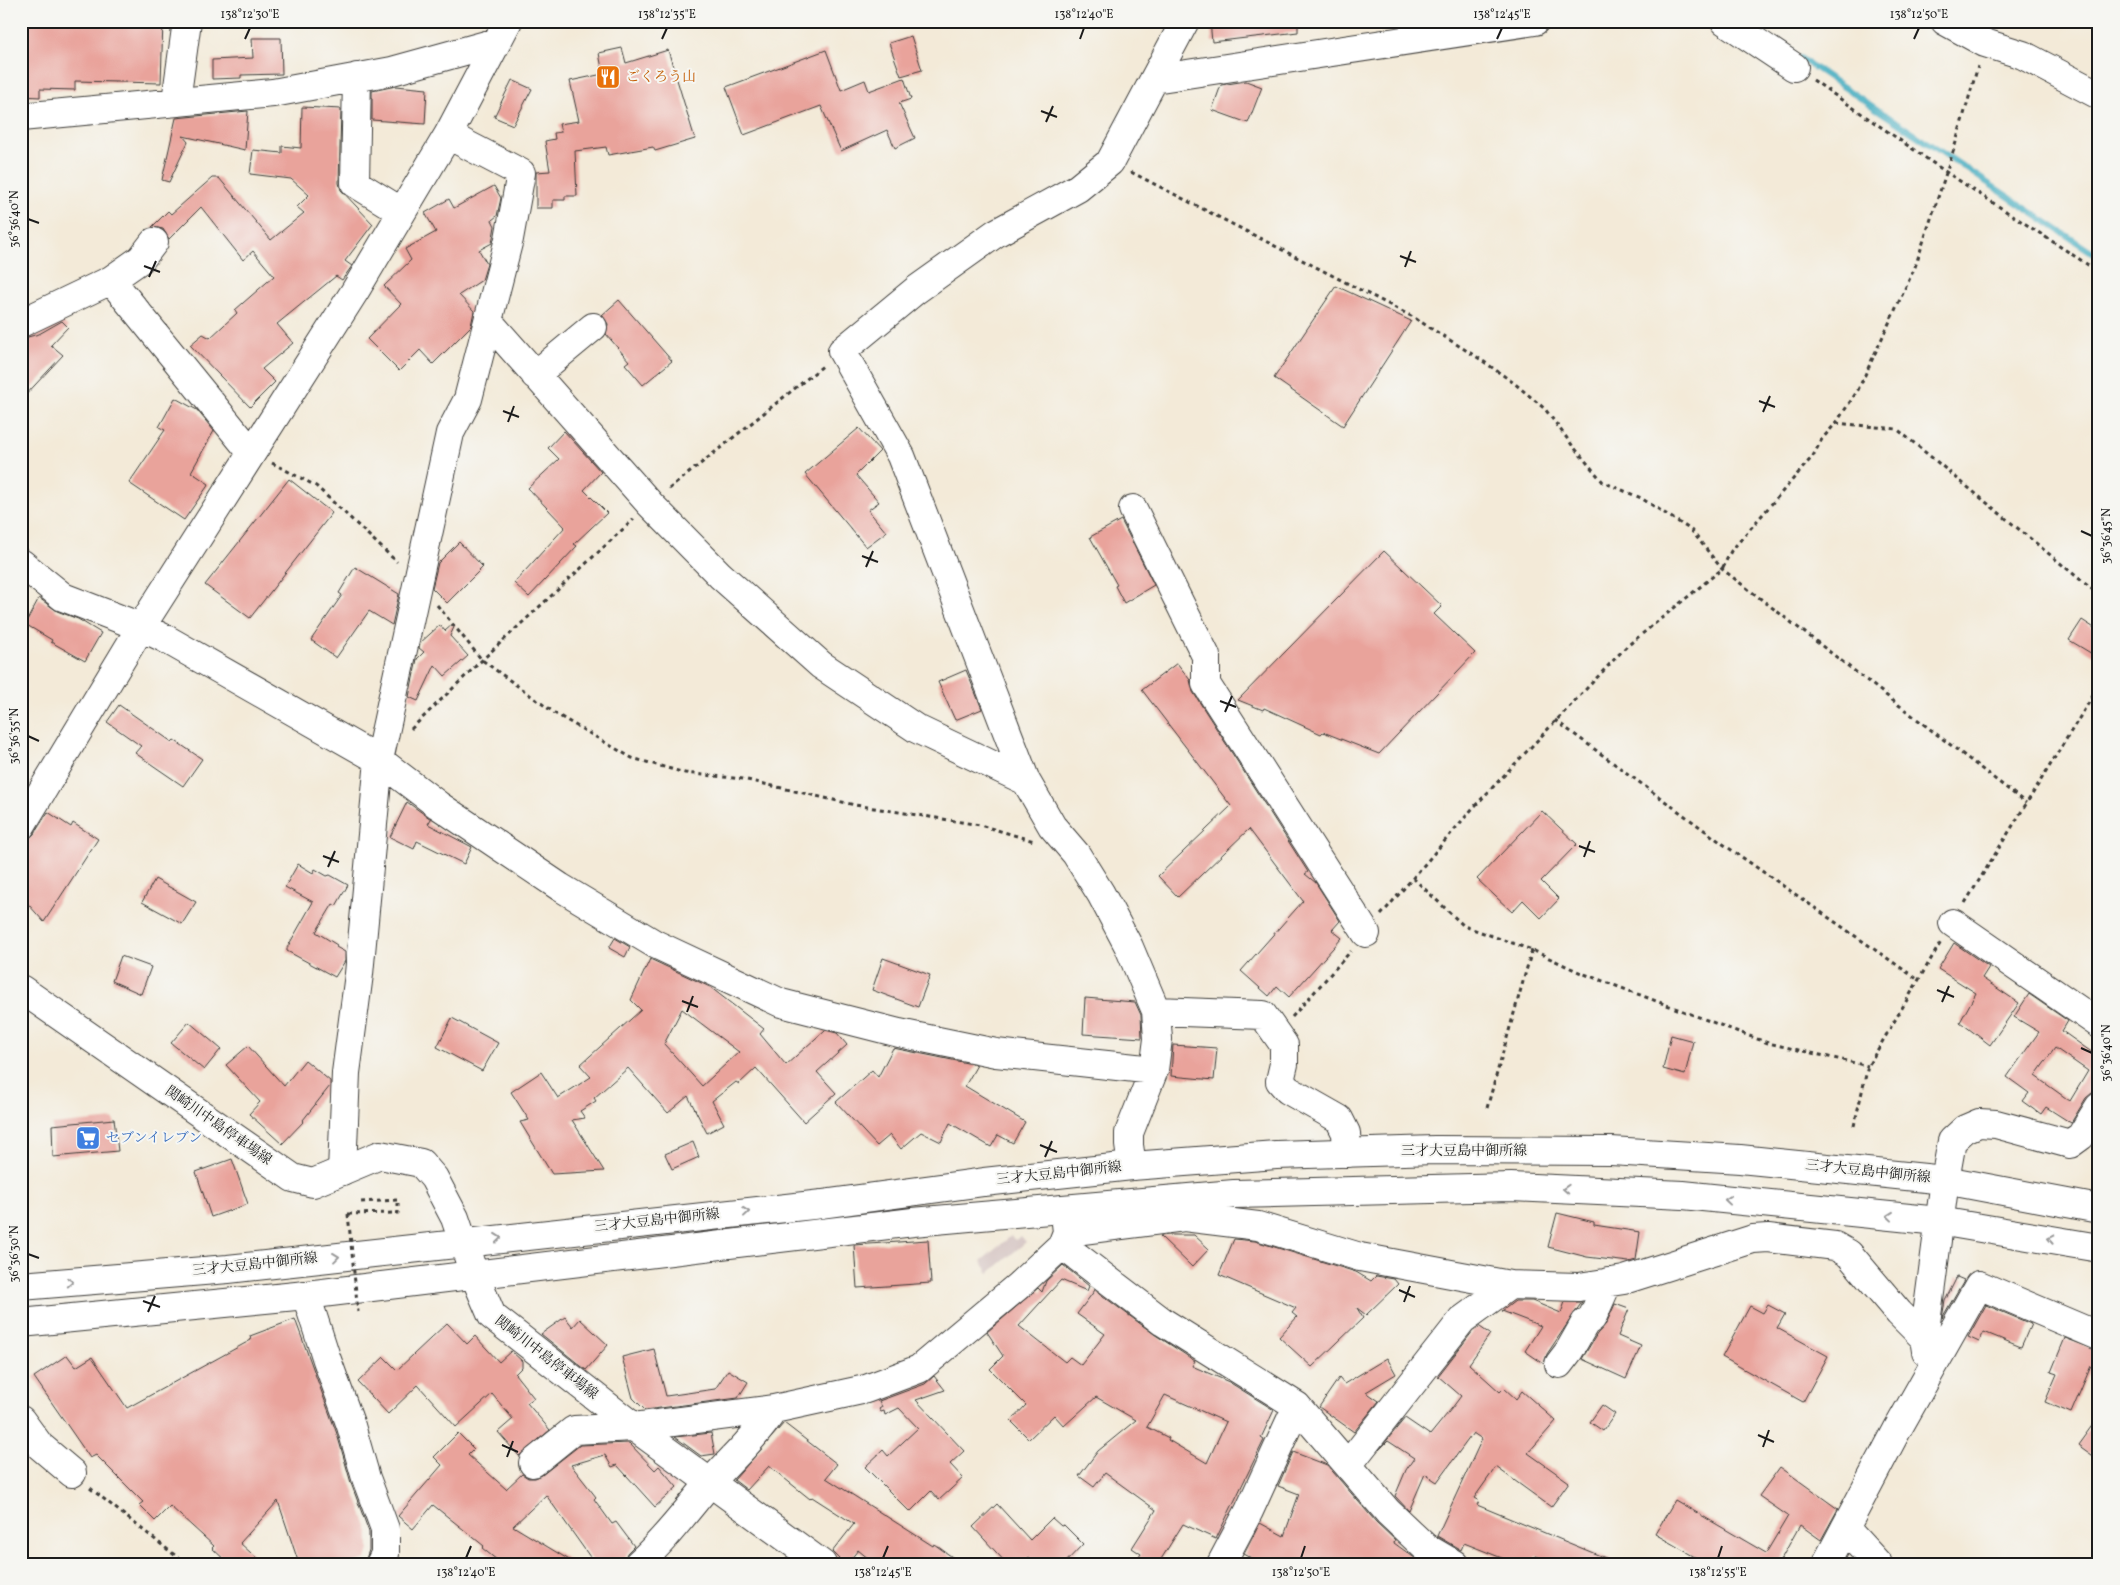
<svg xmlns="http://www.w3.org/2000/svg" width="2120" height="1585" font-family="Vollkorn,'Noto Serif JP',serif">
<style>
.industrial{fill:#d1bfbd}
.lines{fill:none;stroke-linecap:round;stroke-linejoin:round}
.stream{stroke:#40abbf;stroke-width:6}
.building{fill:#e9a39b;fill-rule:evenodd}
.minor-casing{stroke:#3c3b38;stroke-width:30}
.major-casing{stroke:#3c3b38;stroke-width:30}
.path{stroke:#3c3b38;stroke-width:3;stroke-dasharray:4 4;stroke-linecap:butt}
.minor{stroke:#fff;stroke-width:28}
.major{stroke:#fff;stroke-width:28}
.path-bridge{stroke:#3c3b38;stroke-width:3;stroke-dasharray:4 4;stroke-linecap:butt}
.oneway{stroke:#999}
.ticks{fill:none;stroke:#1c1c1c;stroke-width:2}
.labels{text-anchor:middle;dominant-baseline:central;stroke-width:4;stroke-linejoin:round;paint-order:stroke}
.food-label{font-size:14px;fill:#c56008;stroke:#f6f6f2;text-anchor:start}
.street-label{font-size:14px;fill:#1c1c1c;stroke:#f6f6f2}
.shop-label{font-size:14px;fill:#366cbe;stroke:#f6f6f2;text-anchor:start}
.neatline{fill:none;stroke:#1c1c1c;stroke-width:2}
.ticks-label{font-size:12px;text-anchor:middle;fill:#1c1c1c}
</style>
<rect width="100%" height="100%" fill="#f6f6f2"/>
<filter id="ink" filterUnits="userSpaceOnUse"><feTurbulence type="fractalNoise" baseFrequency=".02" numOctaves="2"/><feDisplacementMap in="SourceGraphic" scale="10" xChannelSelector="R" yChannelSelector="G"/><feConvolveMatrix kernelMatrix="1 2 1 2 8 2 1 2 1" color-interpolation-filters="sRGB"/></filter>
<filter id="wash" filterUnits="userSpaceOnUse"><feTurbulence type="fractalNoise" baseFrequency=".0096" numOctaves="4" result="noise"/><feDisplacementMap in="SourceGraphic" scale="20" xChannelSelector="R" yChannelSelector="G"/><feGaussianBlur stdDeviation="1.12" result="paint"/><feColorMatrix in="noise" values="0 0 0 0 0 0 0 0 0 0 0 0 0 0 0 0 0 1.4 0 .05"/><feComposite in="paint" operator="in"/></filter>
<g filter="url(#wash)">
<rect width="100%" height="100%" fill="#f3ead8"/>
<path class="industrial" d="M1011 1236 1015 1240 1021 1236 1026 1242 989 1273 981 1261Z"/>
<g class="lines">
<path class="stream" d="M1800 58 2099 257"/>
</g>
<g id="blocks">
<path class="building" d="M21 21H163L161 83 75 81V90L40 89V97L21 96Z
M1210 21H1298V32L1212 42Z
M911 36 922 70 901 76 889 43Z
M252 38H281L282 74 241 75V78L212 79V60L253 58Z
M622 48 626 63 668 50 695 139 655 151 653 147 608 155 606 147 575 151 577 196H565V200H553V208H536V172L550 171 545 141 555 139 554 133 561 132 559 124 579 121 570 81 603 74 599 53Z
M826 50 841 90 865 80 869 91 904 78 911 99 899 103 915 138 895 148 887 130 841 151 821 106 744 135 726 87Z
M512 80 532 89 513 125 494 117Z
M1246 81 1262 87 1248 123 1212 110 1221 85Z
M396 86 427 89 425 124 372 120V91Z
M302 107 341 109 339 183 341 190 373 224 345 261 352 266 342 280 336 276 277 324 293 343 262 369 275 382 250 407 190 345 203 334 210 338 237 313 235 310 274 276 253 251 243 260 201 207 169 239 163 229 152 227 168 211 171 214 212 178H219L271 240 304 213 297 207 309 195 291 179 250 174 253 150 282 153V146L301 148Z
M248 111 245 150 183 136 188 142 169 182 162 180 176 118Z
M494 186 501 198 497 216 492 220 495 226 492 243 479 250 487 264 482 280 459 295 474 311 471 326 433 364 420 350 399 371 367 339 401 304 384 286 411 260 405 249 436 232 425 213 449 199 454 208Z
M1336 286 1411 321 1343 426 1274 378Z
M619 300 672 361 643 385 625 364 629 361 606 334 608 324 602 315Z
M62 321 68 327 51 345 63 355 21 400V341L24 338 39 334Z
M175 398 197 410 214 431 191 472 209 484 184 520 129 483 165 430 159 427Z
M859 428 880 451 856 475 879 502 868 510 886 532 866 547 805 474Z
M564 431 601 472 584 490 607 513 574 544 577 546 529 597 514 583 565 527 528 488 559 459 548 448Z
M289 479 332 513 250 618 205 585Z
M1121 520 1154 585 1124 603 1115 586 1117 585 1090 537Z
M459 542 483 567 447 603 432 588 438 563Z
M1384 551 1442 606 1434 614 1475 653 1379 754 1323 732 1321 734 1264 708 1263 710 1238 700Z
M355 567 399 594 392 625 369 611 336 658 311 640 342 595 339 593Z
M39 598 57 611 78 619 101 633 85 661 51 642 52 640 25 624Z
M2082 620 2099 631V658L2069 640Z
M453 624 455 625 450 636 468 656 445 676 435 665 418 701 409 697 417 659 424 652 419 648 420 643 440 625 445 631Z
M1177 663 1190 680 1193 692 1308 872 1305 874 1316 883 1340 921 1332 930 1342 938 1289 997 1277 986 1269 996 1241 971 1303 901 1249 829 1178 897 1158 876 1231 806 1142 690Z
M966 670 982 709 955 720 938 682Z
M119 705 172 742 174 740 202 759 183 786 135 753 141 746 107 722Z
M407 802 431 819 428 824 472 847 464 864 417 841 414 849 390 837Z
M1542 811 1577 844 1541 881 1559 899 1541 918 1523 900 1512 912 1477 879Z
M48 812 71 827 73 823 98 839 44 922 21 896V842L27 841 34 834Z
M298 864 313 873 315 869 327 876 330 875 348 885 336 906 333 904 316 932 337 945 336 947 345 952V961L335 977 287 951V948L313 902 285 887Z
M155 879 196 902 182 924 142 902Z
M615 938 630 947 625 957 609 948Z
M1954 943 1989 967 1982 978 2019 1003 1990 1045 1960 1022 1976 993 1938 969Z
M121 956 151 967 141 994 112 981Z
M883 958 930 975 918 1007 872 990Z
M650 959 710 987 764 1029 760 1034 786 1065 825 1030 837 1033 847 1045 817 1072 836 1093 804 1122 756 1068 739 1084 736 1082 712 1101 724 1124 707 1133 688 1096 668 1113 628 1068 594 1098 596 1101 580 1111 585 1118 572 1120 604 1171 552 1174 520 1122 529 1120 511 1092 541 1072 558 1098 591 1077 580 1065 641 1010 631 1000ZM682 1009 739 1052 702 1086 664 1044Z
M2029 994 2068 1021 2062 1031 2097 1056 2099 1053V1091L2092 1093 2086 1098 2071 1123 2046 1107 2041 1114 2023 1101 2029 1093 2007 1077 2039 1032 2014 1017ZM2055 1048 2088 1071 2070 1101 2035 1076Z
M1085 998 1135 1002 1141 1015 1142 1038 1083 1034Z
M452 1018 498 1043 482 1071 437 1047Z
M189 1022 221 1049 204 1070 171 1043Z
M1671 1035 1693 1041 1685 1075 1663 1069Z
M1173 1045 1217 1048 1214 1080 1171 1076Z
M248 1046 284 1086 305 1060 330 1081V1086L303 1120 304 1121 282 1144 249 1114 260 1102 226 1065Z
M893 1048 977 1065 965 1086 1025 1122 1013 1143 998 1135 991 1147 950 1123 941 1142 921 1132 901 1149 890 1135 877 1146 836 1102 872 1070 878 1077Z
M114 1119 118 1151 53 1157 52 1125Z
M693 1142 699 1157 672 1169 665 1154Z
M232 1159 248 1204 211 1217 196 1172Z
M1557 1213 1594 1222V1225L1640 1232 1636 1260 1629 1262 1587 1257 1548 1247Z
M1170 1235H1194L1209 1249 1192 1267 1160 1236Z
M1234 1239 1255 1241 1356 1272 1371 1281 1376 1276 1394 1279 1398 1284 1366 1315 1357 1308 1363 1318 1312 1367 1279 1337 1297 1317 1292 1313 1296 1308 1219 1275Z
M928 1240 931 1283 857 1288 854 1245Z
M1063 1265 1089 1286 1087 1291 1061 1280 1019 1326 1065 1362 1070 1357 1081 1365 1105 1334 1077 1314 1095 1290 1154 1334 1195 1361 1192 1366 1229 1382 1274 1410 1261 1438 1264 1440 1216 1539 1183 1524 1158 1564H1134L1141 1554 1132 1548 1156 1510 1105 1473 1094 1487 1079 1476 1098 1451 1136 1420 1096 1397 1064 1426 1054 1415 1029 1439 1011 1421 1026 1405 990 1369 1003 1356 987 1332 1038 1288 1042 1292 1046 1281ZM1165 1395 1226 1422 1207 1463 1168 1440 1169 1438 1147 1427Z
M1957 1277 1964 1280 1942 1318 1945 1301Z
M1515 1301H1532L1561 1313 1565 1302H1582L1547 1354 1544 1364 1525 1351 1541 1326 1502 1311Z
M1615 1304 1629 1309 1618 1336 1641 1346 1626 1379 1582 1359 1597 1334 1606 1324Z
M1768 1305 1785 1314 1777 1328 1828 1356 1803 1402 1722 1357 1750 1306 1763 1313Z
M1986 1305 2031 1324 2021 1347 1984 1332 1979 1342 1968 1337Z
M565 1317 573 1327 580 1319 608 1345 586 1370 541 1334Z
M295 1319 337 1434 351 1483 369 1532V1550L366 1559 351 1564H299L278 1501 240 1543 263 1564H229L212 1548 214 1546 170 1506 155 1521 139 1505 143 1502 96 1455 90 1458 34 1377 67 1355 76 1367 92 1357 127 1408 251 1340 250 1336Z
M447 1323 467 1344 475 1336 499 1362 511 1351 522 1361V1367L515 1374 534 1398 527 1403 550 1430 519 1456 498 1432 513 1419 492 1394 456 1427 418 1385 388 1414 358 1382 384 1357 397 1370Z
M1480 1327 1490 1334 1469 1364 1500 1392 1504 1388 1516 1399 1522 1391 1556 1421 1528 1453 1569 1482 1551 1507 1496 1467 1474 1498 1479 1501 1477 1505 1620 1564H1557L1536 1556 1533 1564H1517L1464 1543 1461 1550 1437 1536 1482 1439 1473 1433 1437 1482 1425 1474 1409 1511 1395 1496 1406 1470 1414 1458 1388 1441 1379 1450 1405 1418 1430 1435 1452 1408 1461 1396 1438 1376 1473 1331Z
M2065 1338 2099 1351V1369L2091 1366 2071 1413 2045 1402 2057 1374 2051 1372Z
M654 1349 666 1396 715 1389 728 1370 748 1382 738 1398 645 1410 633 1398 622 1357Z
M1387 1358 1396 1374 1366 1392 1379 1401 1354 1432 1319 1407 1339 1378 1344 1384Z
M934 1376 945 1390 916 1400 964 1451 950 1464 963 1478 939 1500 931 1491 910 1512 865 1467 883 1450 888 1456 918 1428 899 1408 885 1415 884 1411 881 1412 879 1409 882 1407 879 1401 925 1384Z
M1602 1405 1615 1414 1603 1431 1590 1422Z
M2099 1416V1460L2078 1445Z
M784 1423 837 1464 826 1478 933 1546 934 1544 962 1564H875L858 1550 847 1564H844L832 1552 854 1524 812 1497 810 1499 769 1466 747 1490 734 1480Z
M458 1433 474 1449 468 1455 506 1489 522 1474 528 1478H535L542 1475 580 1445 629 1443 655 1470 659 1466 677 1487 655 1507 617 1465 612 1467 605 1455 571 1465 596 1497 594 1499 612 1524 616 1522 634 1546 627 1553 623 1564H595L546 1495 513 1526 576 1564H502L482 1548 484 1546 433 1505 413 1529 398 1516 442 1465 434 1457Z
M711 1433 715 1454 701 1456 675 1437Z
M1293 1452 1327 1465 1376 1522 1395 1540 1394 1543 1423 1564H1262L1244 1554 1260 1523 1284 1536 1299 1494 1278 1486Z
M1780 1467 1838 1509 1821 1540 1800 1525 1780 1561 1784 1564H1707L1655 1534 1675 1500 1766 1553 1788 1516 1759 1496Z
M997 1504 1030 1540 1052 1518 1061 1526 1064 1525 1083 1544 1064 1564H1036L1029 1557 1021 1564H1007L973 1527Z"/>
</g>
</g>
<g filter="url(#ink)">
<use href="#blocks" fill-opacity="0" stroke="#3c3b38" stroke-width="1"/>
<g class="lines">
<defs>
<path id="minor" d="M1725 21 1794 67
M1945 21 1985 43 2023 55 2099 95
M357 77 355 183 402 212
M1154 79 1535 21
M176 101 187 21
M21 117 273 93 392 71 497 42
M111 280 141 259 154 242
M489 322 650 504 720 575 821 665 917 729 1026 781
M21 323 111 280 251 452
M535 375 593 327
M1133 509 1206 656V684L1366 933
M21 563 63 597 141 627 166 639 379 760 438 805 560 887 655 944 781 1003 899 1033 996 1053 1154 1070
M21 826 141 627 355 291 448 135 508 21
M1953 923 2099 1024
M1156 1011 1263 1015 1284 1045V1064L1280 1081 1288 1090 1339 1119 1346 1133 1347 1153
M1132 1166 1129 1145V1133L1154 1070 1158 1039 1156 1011 1129 947 1101 894 1076 854 1052 826 1026 781 901 456 842 351 916 290 996 233 1078 188 1110 162 1185 21
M342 1171 346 1073 359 974 379 760 450 433 468 399 509 239 521 173 448 135
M1067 1232 1184 1217 1258 1226 1360 1257 1510 1285 1579 1287 1624 1280 1753 1239 1768 1238 1835 1246 1849 1254 1899 1313 1924 1338
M1062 1245 1163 1322 1297 1406 1388 1512 1425 1547 1454 1564
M306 1295 327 1360 351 1426 366 1478 385 1529V1554L380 1564
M1926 1351 1924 1338 1945 1180 1952 1141 1965 1129 1979 1123 1996 1124 2070 1144 2081 1136 2099 1107
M1559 1364 1569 1351 1585 1323 1592 1318 1608 1282
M21 1420 40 1446 72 1473
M533 1463 574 1430 634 1427 774 1409
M1348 1465 1462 1320 1510 1285
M1845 1528 1878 1564
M638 1564C665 1540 686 1511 709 1484 732 1458 755 1438 774 1409L866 1389 919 1369 1018 1286 1062 1245 1067 1232 1065 1214
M1221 1564 1249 1511 1297 1406
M1826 1564 1897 1430 1979 1285 2099 1336"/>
<path id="major" d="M21 989 293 1178 313 1183 380 1155 421 1163 434 1178 455 1218 474 1274 492 1316 634 1427 822 1564
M21 1286 228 1269 822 1204 984 1182 1132 1166 1276 1155 1435 1150 1611 1151 1740 1159 1945 1180 2099 1209
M21 1323 306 1295 913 1222 1234 1194 1511 1187 1683 1195 1939 1221 2099 1248"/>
</defs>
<use href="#minor" class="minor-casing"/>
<use href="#major" class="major-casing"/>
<path class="path" d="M1813 80 1946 172 2099 272
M1131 172 1413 317 1480 359 1514 383 1545 409 1572 445 1603 482 1641 498 1691 530 1722 569 2026 803
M1836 423 1897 429 2099 595
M272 463 316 486 397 562
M669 489 824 365
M437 605 482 660 556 714 632 758 685 773 743 779 855 805 980 825 1034 841
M1555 720 1723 844 1917 979
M411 729 482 660 634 519
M1413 878 1464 926 1532 950 1579 972 1768 1043 1868 1066
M1965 903 2099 686
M1381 915 1473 808 1626 647 1722 569 1731 551 1813 456 1822 439 1836 423 1858 390 1915 267 1954 149 1978 66
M1292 1017 1351 951
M1487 1108 1532 950
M1854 1126 1868 1066 1941 942
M348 1214 398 1213V1200L361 1202
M90 1488 186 1564"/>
<use href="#minor" class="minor"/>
<use href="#major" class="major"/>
<path class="path-bridge" d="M348 1214 358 1312"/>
</g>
<defs><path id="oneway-chevron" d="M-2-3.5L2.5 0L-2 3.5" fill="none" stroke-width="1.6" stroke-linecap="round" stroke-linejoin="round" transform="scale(1.25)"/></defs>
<g class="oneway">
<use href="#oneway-chevron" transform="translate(1566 1189) rotate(-177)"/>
<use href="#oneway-chevron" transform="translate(1728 1200) rotate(-174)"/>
<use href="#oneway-chevron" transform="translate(746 1212) rotate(-6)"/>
<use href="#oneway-chevron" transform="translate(1890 1216) rotate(-174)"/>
<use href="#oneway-chevron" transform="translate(498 1238) rotate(-6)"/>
<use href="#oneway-chevron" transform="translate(2051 1239) rotate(-169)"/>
<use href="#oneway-chevron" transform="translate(336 1257) rotate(-7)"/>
<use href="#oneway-chevron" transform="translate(70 1282) rotate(-4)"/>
</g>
</g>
<path class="ticks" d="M245 39 250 28M662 39 667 28M1080 39 1084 28M1497 39 1502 28M1914 39 1919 28M1041 111 1057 117M1046 122 1053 106M28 219 39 223M1400 256 1416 262M144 266 160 272M1405 267 1411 251M149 277 156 261M1759 401 1775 407M503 411 519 417M1763 412 1770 396M508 422 514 406M2081 531 2092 536M862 556 878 562M866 567 873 551M1220 701 1236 707M1225 712 1232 696M28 736 39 741M1579 846 1595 852M323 856 339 862M1584 857 1590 841M328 867 335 851M1937 990 1954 997M682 1001 698 1007M1942 1002 1949 986M687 1012 693 996M2081 1048 2092 1053M1040 1145 1057 1152M1045 1157 1052 1141M28 1254 39 1258M1399 1290 1415 1297M143 1301 160 1307M1404 1302 1410 1286M148 1312 155 1296M1758 1435 1774 1442M502 1445 518 1452M1763 1447 1769 1430M507 1457 513 1441M466 1558 471 1546M883 1558 888 1546M1301 1558 1305 1546M1718 1558 1722 1546"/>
<defs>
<symbol id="restaurant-square" viewBox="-11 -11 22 22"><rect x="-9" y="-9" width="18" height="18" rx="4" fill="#e8710a" stroke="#f6f6f2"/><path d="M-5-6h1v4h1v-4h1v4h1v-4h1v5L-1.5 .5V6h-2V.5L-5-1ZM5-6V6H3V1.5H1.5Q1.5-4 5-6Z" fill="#fff"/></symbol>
<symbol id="supermarket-square" viewBox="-11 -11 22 22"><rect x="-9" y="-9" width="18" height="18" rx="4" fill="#3f7fe0" stroke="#f6f6f2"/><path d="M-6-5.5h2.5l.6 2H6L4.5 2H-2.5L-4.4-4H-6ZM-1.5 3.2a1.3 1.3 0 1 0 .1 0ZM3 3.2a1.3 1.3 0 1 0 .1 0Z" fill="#fff"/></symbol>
</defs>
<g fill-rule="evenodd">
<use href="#restaurant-square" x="594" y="63" width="28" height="28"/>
<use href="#supermarket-square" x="74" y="1124" width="28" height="28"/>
</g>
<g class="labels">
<g class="food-label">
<text x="626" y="77">ごくろう山</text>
</g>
<g class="street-label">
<text transform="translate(218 1126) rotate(35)">関崎川中島停車場線</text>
<text x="1464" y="1151">三才大豆島中御所線</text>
<text transform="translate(1868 1172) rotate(6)">三才大豆島中御所線</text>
<text transform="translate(1059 1174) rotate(-6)">三才大豆島中御所線</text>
<text transform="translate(657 1221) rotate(-6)">三才大豆島中御所線</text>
<text transform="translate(255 1265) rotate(-6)">三才大豆島中御所線</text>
<text transform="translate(546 1358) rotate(38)">関崎川中島停車場線</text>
</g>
<g class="shop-label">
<text x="106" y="1138">セブンイレブン</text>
</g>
</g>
<rect width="2120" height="1585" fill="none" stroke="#f6f6f2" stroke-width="55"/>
<rect x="28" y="28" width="2064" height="1530" class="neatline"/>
<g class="ticks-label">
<text x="250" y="18">138°12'30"E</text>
<text x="667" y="18">138°12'35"E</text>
<text x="1084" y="18">138°12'40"E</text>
<text x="1502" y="18">138°12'45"E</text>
<text x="1919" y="18">138°12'50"E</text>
<text transform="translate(14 219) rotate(-90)" y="4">36°36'40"N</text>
<text transform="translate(2106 536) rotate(-90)" y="4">36°36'45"N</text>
<text transform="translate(14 736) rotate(-90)" y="4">36°36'35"N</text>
<text transform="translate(2106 1053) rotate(-90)" y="4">36°36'40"N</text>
<text transform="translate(14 1254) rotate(-90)" y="4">36°36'30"N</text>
<text x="466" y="1576">138°12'40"E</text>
<text x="883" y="1576">138°12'45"E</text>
<text x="1301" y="1576">138°12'50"E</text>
<text x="1718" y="1576">138°12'55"E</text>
</g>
</svg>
